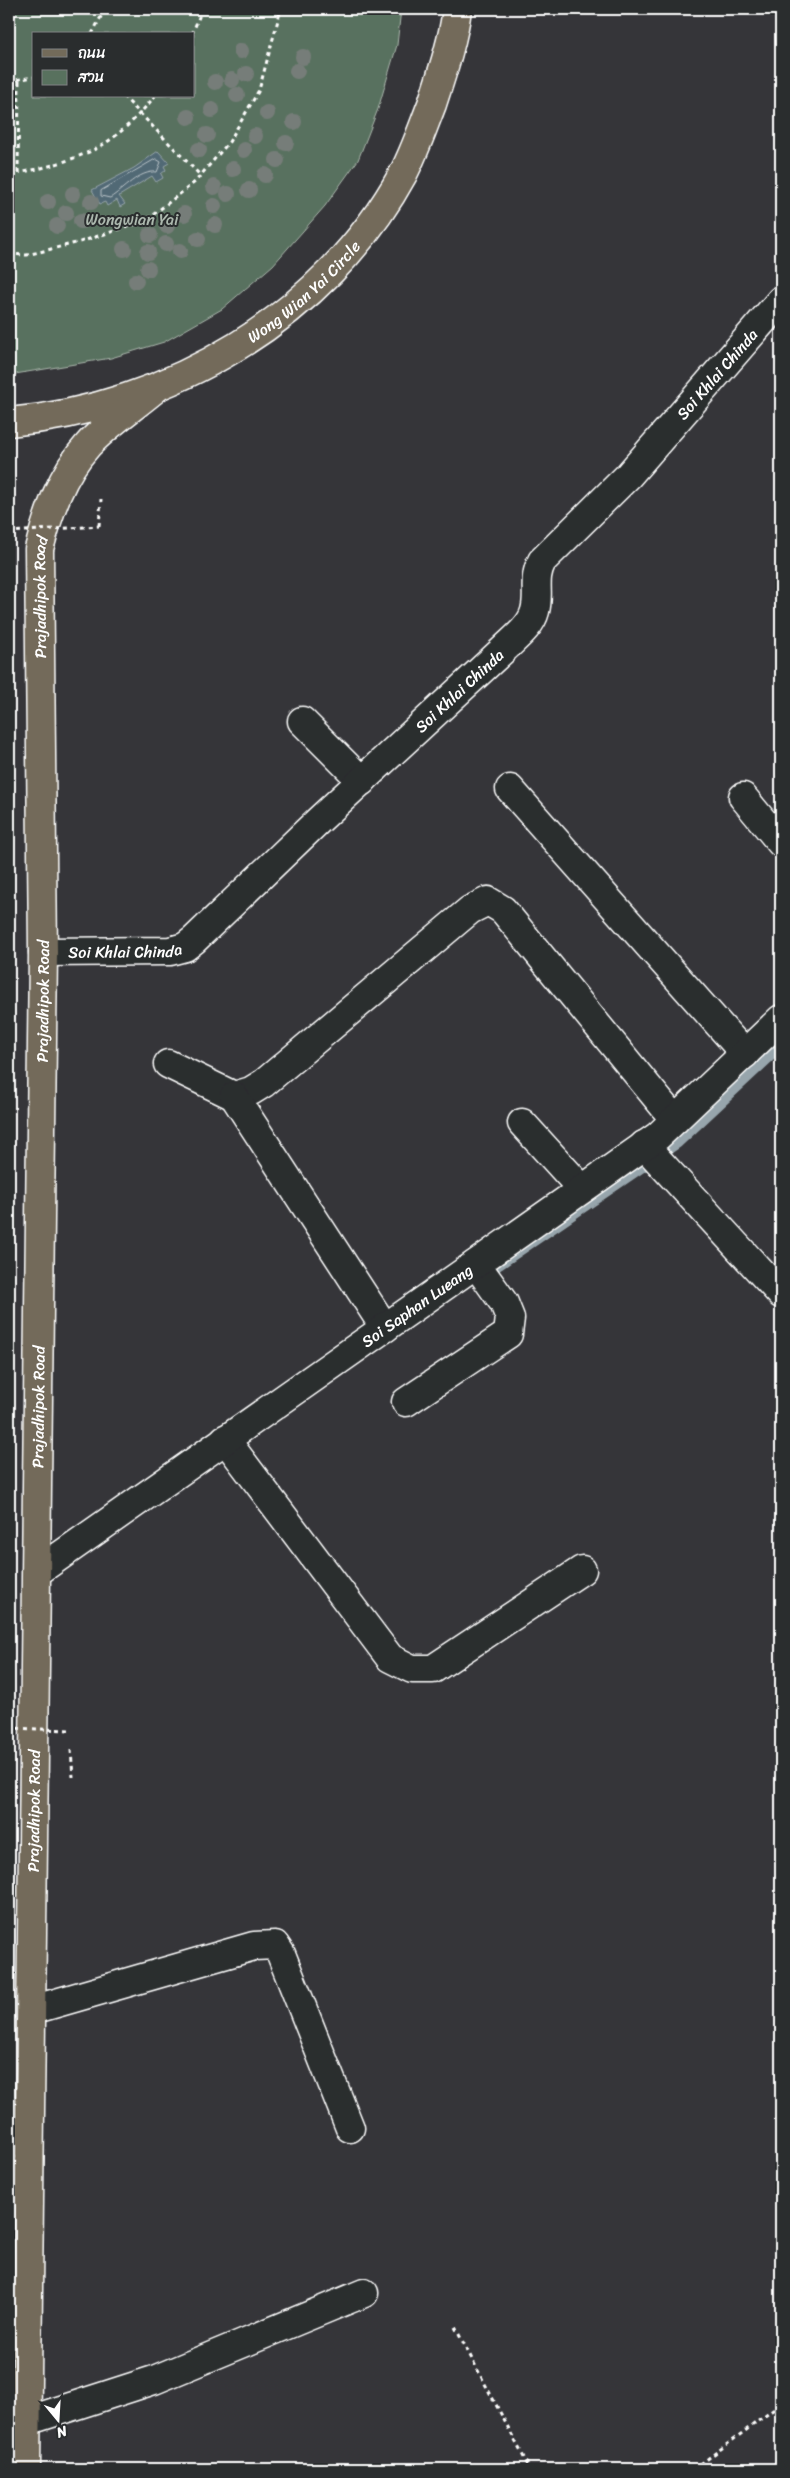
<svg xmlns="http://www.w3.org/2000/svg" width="790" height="2478" font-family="Sriracha,'Playpen Sans Thai',sans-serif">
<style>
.green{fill:#58715e;stroke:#acb8ae;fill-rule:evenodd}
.water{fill:#516975;stroke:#97a5ac}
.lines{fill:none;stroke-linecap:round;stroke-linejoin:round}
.shore{stroke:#b9c3c8;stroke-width:1}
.stream{stroke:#97a5ac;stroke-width:11}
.minor-casing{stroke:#fff;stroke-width:31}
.primary-casing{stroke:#fff;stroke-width:31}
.path{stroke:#fff;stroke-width:3;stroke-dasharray:4 4;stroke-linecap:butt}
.minor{stroke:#2a2d2e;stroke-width:28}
.primary{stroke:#736b5a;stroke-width:28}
.path-bridge{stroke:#fff;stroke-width:3;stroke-dasharray:4 4;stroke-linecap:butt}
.tree{fill:#767d79}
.labels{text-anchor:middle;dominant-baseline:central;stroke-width:4;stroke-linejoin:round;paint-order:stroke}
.park-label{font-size:16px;fill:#acb8ae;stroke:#2a2d2e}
.street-label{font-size:16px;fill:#fff;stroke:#2a2d2e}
</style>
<rect width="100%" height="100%" fill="#353539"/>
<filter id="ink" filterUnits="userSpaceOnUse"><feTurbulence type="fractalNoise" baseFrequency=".02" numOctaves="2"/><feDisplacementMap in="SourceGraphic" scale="10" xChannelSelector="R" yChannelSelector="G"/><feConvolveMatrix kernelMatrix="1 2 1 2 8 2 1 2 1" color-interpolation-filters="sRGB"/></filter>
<g filter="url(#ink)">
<path class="green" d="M9 9H401L397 45 378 109 358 160 325 206 273 265 222 309 164 342 111 358 9 375ZM34 34H194V96H34Z"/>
<path class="water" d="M158 151 169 163 164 166 166 170 161 174 163 178 156 182 152 176 119 196 125 204 120 207 117 200 107 206 105 202 100 204 92 190 134 168Z"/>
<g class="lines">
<path class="shore" d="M156 159 161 162 157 172C139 170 123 190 110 198L101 196V191Z"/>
<path class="stream" d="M482 1276 677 1143 781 1046"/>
<defs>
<g id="minor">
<path d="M302 721 362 781"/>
<path d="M510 789 745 1054"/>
<path d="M743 797 781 843"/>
<path id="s1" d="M43 952 170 951 185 947 194 940 319 820 503 650C514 639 531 627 535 611 540 593 532 580 542 561L628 476 781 300"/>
<path d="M168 1064 234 1096 251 1091 264 1083 470 910 488 901 503 910 675 1120"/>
<path d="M234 1096 385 1328"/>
<path d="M522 1123 582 1189"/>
<path d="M644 1145 781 1294"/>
<path d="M406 1402 508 1334 510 1318 504 1303 476 1264"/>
<path d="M225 1439 390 1658 412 1669H433L582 1570"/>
<path id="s2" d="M37 1572 658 1136 781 1019"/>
<path d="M32 2010 254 1946 275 1945 281 1954 350 2128"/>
<path d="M27 2421 154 2380 364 2293"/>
</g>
<g id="primary">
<path id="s3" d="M9 422C169 408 325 317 403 174 415 151 423 127 432 104 442 73 453 41 457 9"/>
<path id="s4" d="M26 2469 43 952 39 549C49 511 61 475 88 445 105 426 136 405 156 388"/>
</g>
</defs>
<use href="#minor" class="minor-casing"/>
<use href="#primary" class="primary-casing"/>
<path class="path" d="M92 34 105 9
M192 34 199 17 200 9
M9 81 34 77
M123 96 201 176
M9 173C30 174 87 156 104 144 124 131 140 114 155 96
M18 173 19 80
M9 254 27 255 80 242 145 221 195 182 229 142 259 90 281 9
M99 526 101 499
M71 1750 73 1777
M455 2327 530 2469
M694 2469 781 2404"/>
<use href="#minor" class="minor"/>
<use href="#primary" class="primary"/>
<path class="path-bridge" d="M9 532 99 526
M9 1728 70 1730"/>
</g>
<g class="tree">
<circle cx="241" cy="51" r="8"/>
<circle cx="303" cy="57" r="8"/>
<circle cx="297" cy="71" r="8"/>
<circle cx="246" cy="74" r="8"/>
<circle cx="232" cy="80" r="8"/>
<circle cx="215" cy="82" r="8"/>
<circle cx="237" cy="95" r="8"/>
<circle cx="212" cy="110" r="8"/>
<circle cx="267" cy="113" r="8"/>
<circle cx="188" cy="117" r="8"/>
<circle cx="294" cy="122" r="8"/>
<circle cx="207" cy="135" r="8"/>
<circle cx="255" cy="136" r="8"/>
<circle cx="286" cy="143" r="8"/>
<circle cx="199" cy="150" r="8"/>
<circle cx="244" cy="150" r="8"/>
<circle cx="277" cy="160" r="8"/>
<circle cx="233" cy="169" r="8"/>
<circle cx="265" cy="175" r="8"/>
<circle cx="214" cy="187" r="8"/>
<circle cx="249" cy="190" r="8"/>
<circle cx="73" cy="194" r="8"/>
<circle cx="228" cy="194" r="8"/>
<circle cx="48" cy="202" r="8"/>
<circle cx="91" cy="202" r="8"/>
<circle cx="214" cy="206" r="8"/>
<circle cx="66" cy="213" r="8"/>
<circle cx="184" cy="214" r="8"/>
<circle cx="81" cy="221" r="8"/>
<circle cx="215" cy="225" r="8"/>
<circle cx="57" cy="226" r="8"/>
<circle cx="167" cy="226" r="8"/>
<circle cx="150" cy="235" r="8"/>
<circle cx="198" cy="239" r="8"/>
<circle cx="166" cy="244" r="8"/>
<circle cx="124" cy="249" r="8"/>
<circle cx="180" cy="251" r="8"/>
<circle cx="148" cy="252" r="8"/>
<circle cx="148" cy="269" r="8"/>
<circle cx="136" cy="281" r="8"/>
</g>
</g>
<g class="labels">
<g class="park-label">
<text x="132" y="219">Wongwian Yai</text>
</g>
<g class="street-label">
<text stroke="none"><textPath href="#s3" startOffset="329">Wong Wian Yai Circle</textPath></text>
<text stroke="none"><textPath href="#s1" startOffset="936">Soi Khlai Chinda</textPath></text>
<text stroke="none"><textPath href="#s4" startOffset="1872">Prajadhipok Road</textPath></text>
<text stroke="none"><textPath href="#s1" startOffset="518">Soi Khlai Chinda</textPath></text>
<text stroke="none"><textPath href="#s1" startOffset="82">Soi Khlai Chinda</textPath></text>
<text stroke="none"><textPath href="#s4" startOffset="1468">Prajadhipok Road</textPath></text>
<text stroke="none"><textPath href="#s2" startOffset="464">Soi Saphan Lueang</textPath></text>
<text stroke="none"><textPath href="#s4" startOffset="1062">Prajadhipok Road</textPath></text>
<text stroke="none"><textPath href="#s4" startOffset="658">Prajadhipok Road</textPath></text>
</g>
</g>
<rect width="790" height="2478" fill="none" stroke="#2a2d2e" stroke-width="30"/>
<rect x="15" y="15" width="760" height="2448" fill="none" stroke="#fff" stroke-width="2" filter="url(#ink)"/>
<rect x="32" y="32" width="162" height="65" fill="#2a2d2e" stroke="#7f8182"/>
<rect x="42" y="49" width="25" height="8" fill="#736b5a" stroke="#7f8182"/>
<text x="78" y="58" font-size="15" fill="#ffffff">ถนน</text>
<rect x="42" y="70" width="25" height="15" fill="#58715e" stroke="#7f8182"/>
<text x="78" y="82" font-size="15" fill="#ffffff">สวน</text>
<g transform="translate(58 2420) rotate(162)" stroke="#2a2d2e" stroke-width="4" paint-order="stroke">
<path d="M0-4L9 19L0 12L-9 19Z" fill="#ffffff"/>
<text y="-8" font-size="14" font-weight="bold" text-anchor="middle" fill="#ffffff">N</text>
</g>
</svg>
